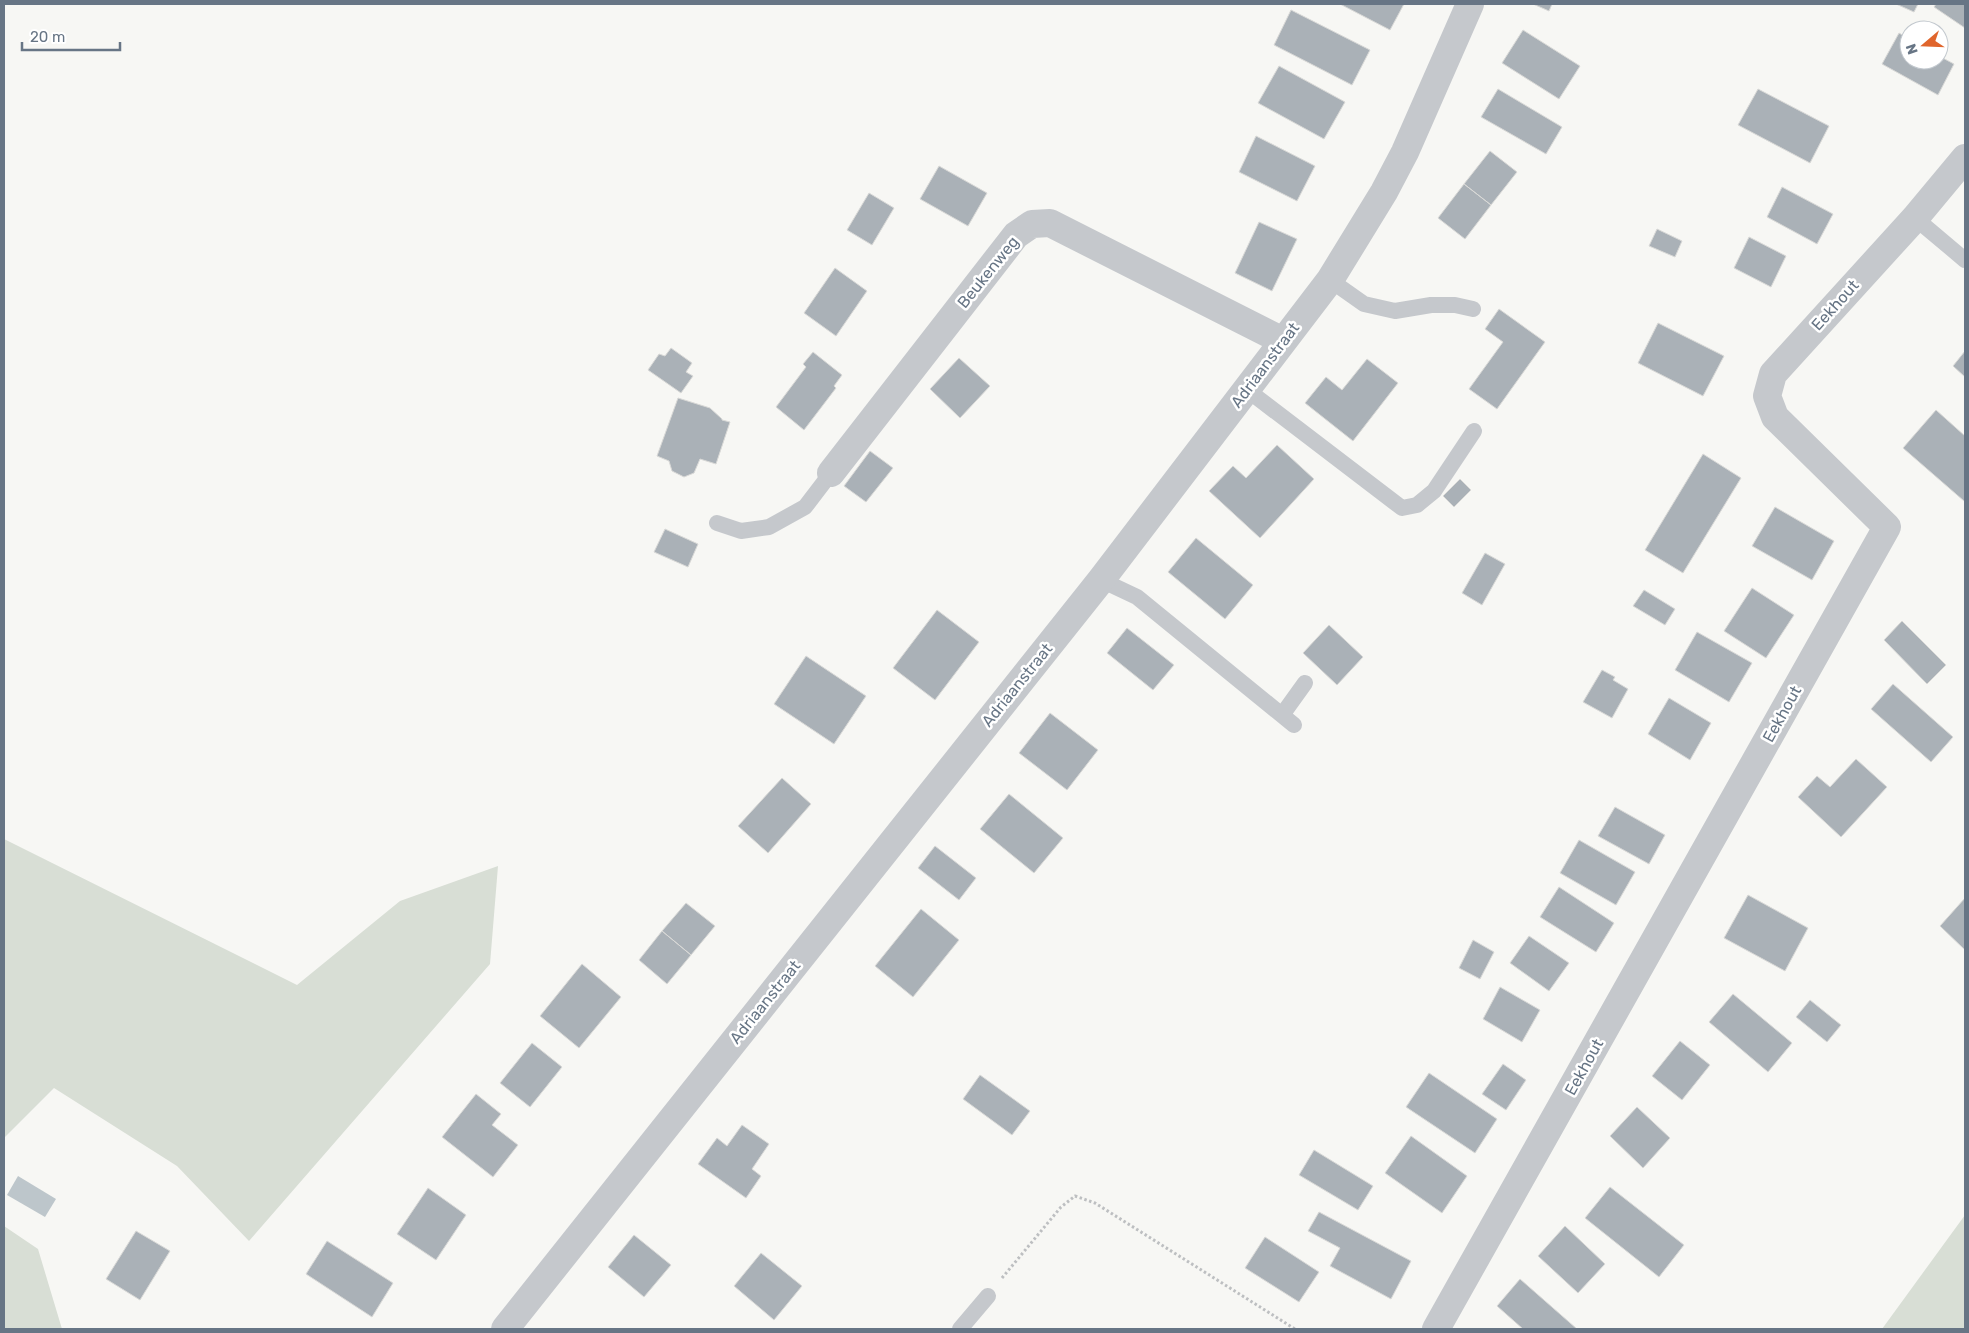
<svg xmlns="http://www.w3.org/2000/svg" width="1969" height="1333" font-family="Rubik,sans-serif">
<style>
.green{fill:#d8ded5}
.water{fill:#bdc6cb}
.building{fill:#aab1b7;stroke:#d9d9d7}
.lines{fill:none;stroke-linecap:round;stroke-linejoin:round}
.path{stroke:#bdbfc1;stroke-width:3;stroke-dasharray:2.5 2.5;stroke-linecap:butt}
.service{stroke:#c5c8cc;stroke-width:16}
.minor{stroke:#c5c8cc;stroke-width:28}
.labels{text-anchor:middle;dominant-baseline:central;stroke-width:5;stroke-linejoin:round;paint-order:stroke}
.street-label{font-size:16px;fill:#677585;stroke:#fff}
</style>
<rect width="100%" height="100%" fill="#f7f7f4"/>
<path class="green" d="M4 839 297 985 400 901 498 866 490 964 249 1241 177 1166 54 1088 4 1138Z
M1965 1215V1329H1882Z
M4 1226 38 1249 62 1329H4Z"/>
<path class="water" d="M18 1176 56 1199 45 1217 7 1195Z"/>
<path class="building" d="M1340 4H1404L1390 30Z
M1533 4H1552L1549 11Z
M1896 4H1918L1914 12Z
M1936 4H1965V28L1934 7Z
M1291 10 1370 50 1352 85 1274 45Z
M1523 30 1580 66 1559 99 1502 63Z
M1899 33 1909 39V60H1939V56L1954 64 1938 95 1882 64Z
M1279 66 1345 102 1324 139 1258 103Z
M1498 89 1562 127 1546 154 1481 117Z
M1758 89 1829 126 1810 163 1738 125Z
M1256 136 1315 166 1297 201 1239 172Z
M1490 151 1517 172 1491 205 1464 184Z
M939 166 987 193 968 226 920 199Z
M1464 184 1491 205 1465 239 1438 218Z
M1782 187 1833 214 1817 244 1767 217Z
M869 193 894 208 872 245 847 230Z
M1259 222 1297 239 1272 291 1235 273Z
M1657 229 1682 241 1675 257 1649 246Z
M1749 237 1786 256 1771 287 1734 268Z
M835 268 867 291 836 336 804 313Z
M1499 309 1545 342 1497 409 1469 389 1503 342 1485 329Z
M1658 323 1724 356 1703 396 1638 363Z
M671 348 692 363 686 372 693 376 681 393 648 370 659 354 665 356Z
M1965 351V377L1953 366Z
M813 352 842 375 834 386 836 388 804 430 776 407 806 367 803 364Z
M959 358 990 386 960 418 930 389Z
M1367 359 1398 383 1353 441 1305 403 1326 377 1342 390Z
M678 398 710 408 722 419V420L730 422 716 464 700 459 694 473 684 477 672 471 669 461 657 456Z
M1936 410 1965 436V500L1964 501 1903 448Z
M1277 445 1314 479 1260 538 1209 491 1233 466 1246 478Z
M870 451 893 468 866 502 844 486Z
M1703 454 1741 478 1683 573 1645 550Z
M1460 479 1471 490 1454 507 1443 496Z
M1775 507 1834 541 1812 580 1752 546Z
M665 529 698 544 688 567 654 552Z
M1196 538 1253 585 1225 619 1168 572Z
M1485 553 1505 564 1482 605 1462 593Z
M1752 588 1794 615 1766 658 1724 631Z
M1644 590 1675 609 1665 625 1633 606Z
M937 610 979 642 935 700 893 668Z
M1902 621 1946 665 1927 684 1884 640Z
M1329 625 1363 657 1337 685 1303 653Z
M1127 628 1174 665 1153 690 1107 653Z
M1697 632 1752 663 1729 702 1675 670Z
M806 656 866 696 834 744 774 704Z
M1602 670 1615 677 1613 680 1628 689 1612 718 1583 702Z
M1893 684 1953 737 1931 762 1871 709Z
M1669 698 1711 723 1690 760 1648 734Z
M1050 713 1098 750 1067 790 1019 753Z
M1856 759 1887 787 1841 837 1798 797 1817 776 1830 787Z
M782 778 811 804 768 853 738 826Z
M1009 794 1063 838 1034 873 980 829Z
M1615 807 1665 835 1649 864 1598 836Z
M1579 840 1635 872 1616 905 1560 873Z
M935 846 976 878 959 900 918 868Z
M1559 887 1614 923 1596 952 1540 917Z
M1748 895 1808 928 1785 971 1724 938Z
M1965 898V950L1940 926Z
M686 903 715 926 691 955 662 931Z
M921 909 959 940 913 997 875 966Z
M662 931 691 955 667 984 639 960Z
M1529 936 1569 963 1549 991 1510 963Z
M1473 940 1494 952 1480 979 1459 968Z
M582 964 621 997 579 1048 540 1016Z
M1500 987 1540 1010 1522 1042 1483 1019Z
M1733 994 1792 1043 1768 1072 1709 1022Z
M1810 1000 1841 1025 1827 1042 1796 1017Z
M1680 1041 1710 1065 1682 1100 1652 1076Z
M532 1043 562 1067 530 1107 500 1083Z
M1503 1064 1526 1080 1506 1110 1482 1094Z
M1429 1073 1497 1119 1475 1153 1406 1107Z
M980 1075 1030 1111 1012 1135 963 1099Z
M476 1094 501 1114 492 1125 518 1145 493 1177 442 1137Z
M1637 1107 1670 1138 1643 1168 1610 1136Z
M742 1125 769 1144 752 1169 761 1176 746 1198 698 1164 717 1138 727 1146Z
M1411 1136 1467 1176 1442 1213 1385 1173Z
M1314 1150 1373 1186 1358 1210 1299 1175Z
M1610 1187 1684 1245 1659 1277 1585 1218Z
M428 1188 466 1215 436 1260 397 1234Z
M1319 1212 1411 1261 1391 1299 1330 1266 1340 1248 1308 1231Z
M1565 1226 1605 1264 1578 1293 1538 1256Z
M136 1231 170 1251 140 1300 106 1279Z
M634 1235 671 1265 644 1297 608 1267Z
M1265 1237 1319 1272 1299 1302 1245 1268Z
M327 1241 393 1283 372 1317 306 1274Z
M761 1253 802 1286 774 1320 734 1286Z
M1520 1279 1577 1329H1523L1497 1306Z"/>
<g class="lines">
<path class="path" d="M1002 1278 1061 1207 1075 1196 1095 1203 1295 1329"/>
<path class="service" d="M1915 218 1965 260
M1330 280 1364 304 1395 311 1431 305H1455L1473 309
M1246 389 1402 508 1417 505 1434 491 1474 431
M717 523 741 531 769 527 805 507 831 473
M1101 580 1137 597 1294 725
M1282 715 1305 683
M960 1329 988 1296"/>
<path class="minor" d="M831 473 1016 235 1032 224 1050 223 1283 341
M505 1329 1101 580 1330 280 1384 192 1405 152 1470 4
M1436 1329 1887 527 1775 417 1767 396 1773 374 1915 218 1965 158"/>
</g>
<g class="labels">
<g class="street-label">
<text transform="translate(988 272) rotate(-51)">Beukenweg</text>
<text transform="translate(1835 305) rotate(-48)">Eekhout</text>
<text transform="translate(1265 365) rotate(-53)">Adriaanstraat</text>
<text transform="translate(1017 685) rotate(-51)">Adriaanstraat</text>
<text transform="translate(1782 714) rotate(-61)">Eekhout</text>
<text transform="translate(765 1002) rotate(-51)">Adriaanstraat</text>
<text transform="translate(1584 1067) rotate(-61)">Eekhout</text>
</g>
</g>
<rect width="1969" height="1333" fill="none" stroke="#677585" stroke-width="10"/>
<g transform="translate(1924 45) rotate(251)"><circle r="24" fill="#ffffff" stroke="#c2c8ce"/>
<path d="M0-4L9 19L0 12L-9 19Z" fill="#e0652c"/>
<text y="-8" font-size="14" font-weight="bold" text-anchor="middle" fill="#677585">N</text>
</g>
<path d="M22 42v8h98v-8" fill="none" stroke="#677585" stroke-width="2.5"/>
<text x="30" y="42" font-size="15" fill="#677585" stroke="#ffffff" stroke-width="4" paint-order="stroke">20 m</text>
</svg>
